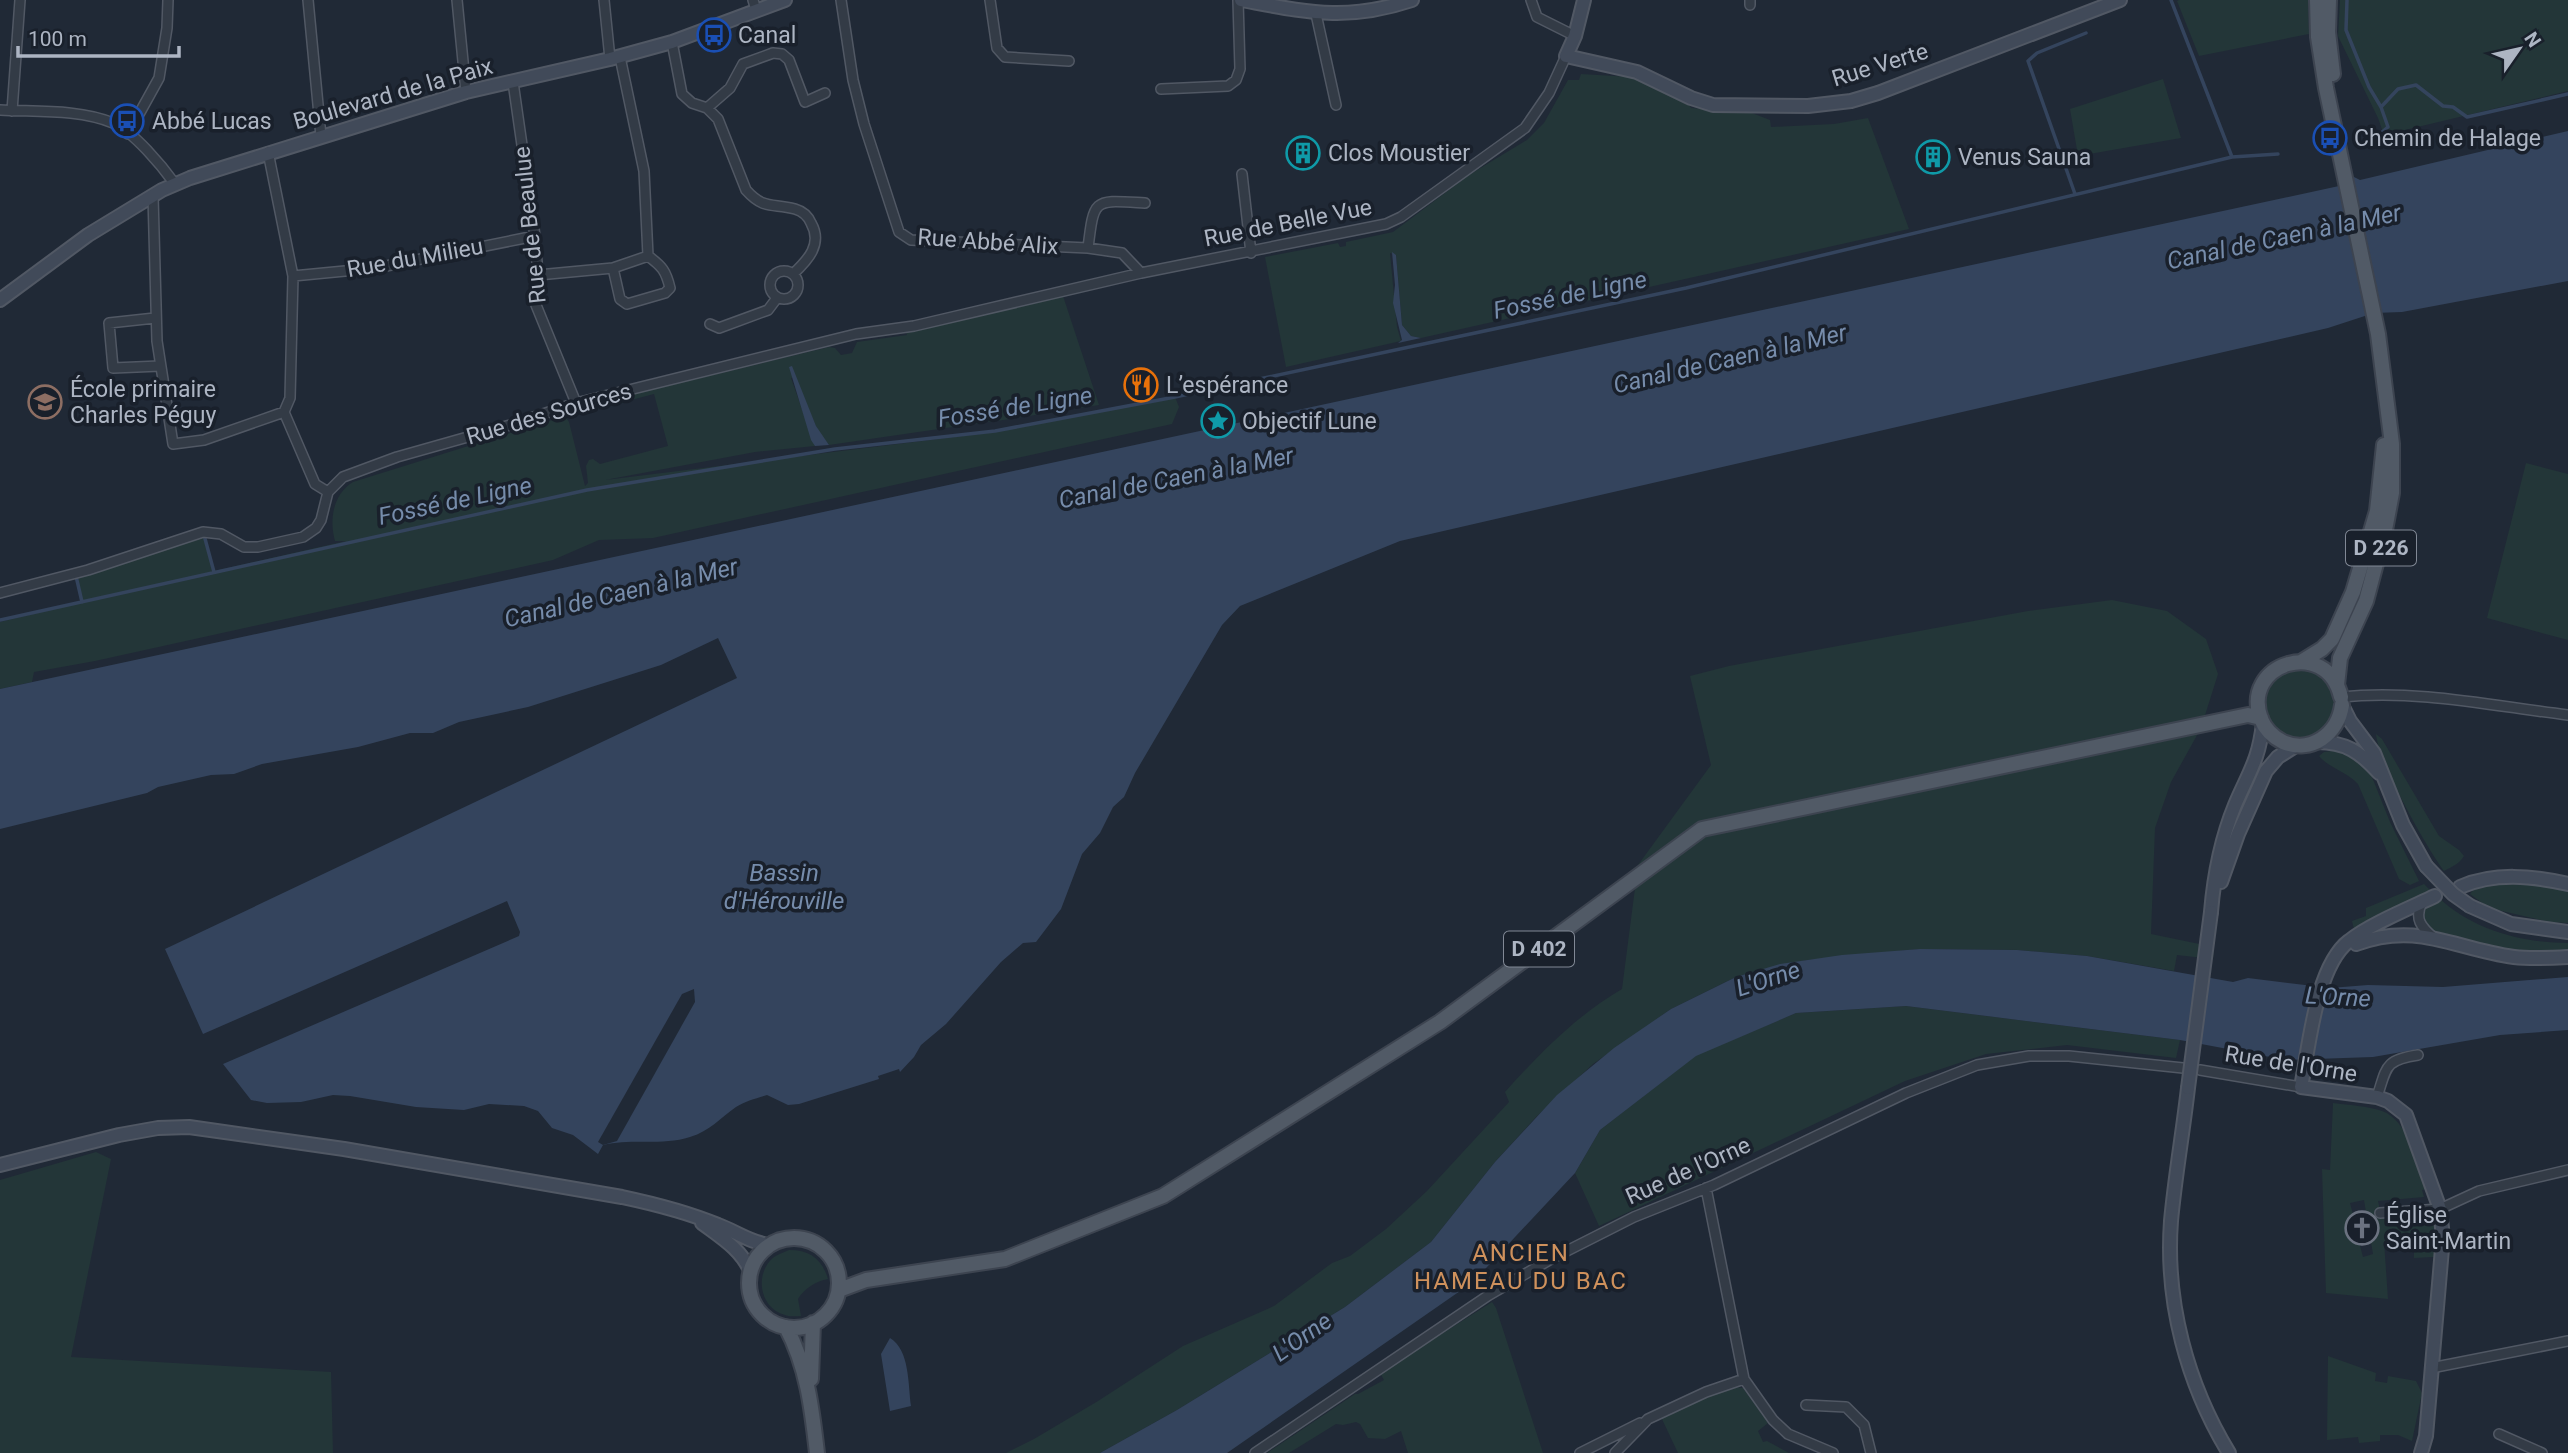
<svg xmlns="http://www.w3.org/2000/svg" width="2568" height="1453" font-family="Roboto,sans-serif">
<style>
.green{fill:#233638;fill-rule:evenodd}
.water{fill:#34445d}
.pier{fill:#202936}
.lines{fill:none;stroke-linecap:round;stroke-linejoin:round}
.stream{stroke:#34445d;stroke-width:3.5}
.street-casing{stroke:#515864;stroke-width:12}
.secondary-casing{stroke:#515864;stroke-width:16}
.primary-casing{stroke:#3d4450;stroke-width:18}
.street{stroke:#333b46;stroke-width:9}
.secondary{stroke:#414a59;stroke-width:12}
.primary{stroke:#515a66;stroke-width:14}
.secondary-bridge-casing{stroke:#515864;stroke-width:16;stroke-linecap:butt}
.secondary-bridge{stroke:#414a59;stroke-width:12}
.labels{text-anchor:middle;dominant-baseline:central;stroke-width:7;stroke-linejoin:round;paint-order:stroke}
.shield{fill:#19202b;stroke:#818895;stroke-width:2}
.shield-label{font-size:21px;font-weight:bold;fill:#adb5c3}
.poi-label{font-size:23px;fill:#adb5c3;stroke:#19202b;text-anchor:start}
.street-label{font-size:23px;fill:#adb5c3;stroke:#19202b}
.water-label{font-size:24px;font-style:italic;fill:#768cab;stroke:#19202b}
.neighbourhood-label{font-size:24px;letter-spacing:2px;fill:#cf915c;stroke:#19202b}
</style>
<rect width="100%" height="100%" fill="#202936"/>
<path class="green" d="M2179 0H2308L2309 34 2199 56 2177 1Z
M2340 0H2568V91L2384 135 2378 118 2338 36Z
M1581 74 1631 77 1645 82 1688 103 1691 108 1752 113 1770 120 1771 127 1834 124 1868 118 1909 229 1421 338 1411 336 1402 325 1396 255 1390 253 1397 327 1401 341 1286 367 1265 257 1338 243 1340 247 1346 246V242L1393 232 1469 175 1527 140 1544 123 1568 80H1579Z
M2163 79 2181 138 2078 156 2070 109Z
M1063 296 1099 405 990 422 983 420 980 423 829 445 818 431 795 377 791 378 815 446 755 452 605 480 995 432 1175 397 1179 407 1172 424 653 538 599 540 553 560 95 661 34 672 32 682 0 689V622L82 602 77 574 204 535 214 571 346 541H335C329 520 333 494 353 482L565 416 569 422 585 486 588 483 586 466 589 460 593 459 600 464 668 446 654 394 593 410 592 404 829 347 835 348 841 355 852 353 857 342 907 335 906 332Z
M2526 463 2568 474V640L2487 618Z
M2112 600 2167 611 2206 639 2218 674 2201 728 2171 782 2155 828 2151 934 2214 947 2213 959 2177 955 2174 971 2087 956 2017 950 1920 949 1808 960 1780 965 1736 977 1671 1009 1593 1064 1537 1116 1495 1162 1431 1242 1345 1307 1177 1410 1100 1453H1006L1034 1439 1098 1401 1183 1346 1274 1306 1332 1263 1350 1256 1386 1229 1427 1191 1509 1102 1505 1092C1540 1053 1576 1016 1622 989L1638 865 1711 765 1690 676 1729 666 2028 611Z
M2265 704a35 35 0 1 1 70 0a35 35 0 1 1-70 0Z
M2376 734 2382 739 2439 836 2459 850 2464 856C2459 864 2452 867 2444 871 2426 847 2378 761 2376 734Z
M2333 751H2349L2370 772 2390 822 2419 881 2410 885 2399 879 2358 784C2347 772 2329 768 2319 756L2324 752Z
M2515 881 2568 890V923L2550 922 2489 908 2470 894 2476 887Z
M2424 884 2433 893 2364 927 2354 929 2352 921 2366 916V908Z
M2439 898C2473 930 2523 943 2568 943V953H2517L2439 934 2426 926 2422 913 2425 907Z
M1906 1006 2180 1040 2176 1058 2067 1045 1986 1054 1905 1081 1599 1226 1575 1173 1600 1130 1696 1055 1796 1013Z
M2333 1103C2349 1105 2367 1106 2382 1111 2408 1120 2418 1164 2427 1189L2422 1190 2424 1197 2378 1201 2382 1218 2434 1214V1257L2414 1258V1250L2397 1249 2396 1241H2384L2388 1299 2326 1293 2322 1169 2330 1170ZM2364 1200 2373 1254 2363 1257 2359 1242H2352L2351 1235 2358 1233 2350 1203Z
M96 1152 111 1159 71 1357 331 1372 333 1453H0V1180Z
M789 1250C810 1250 822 1259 828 1279 816 1281 804 1289 798 1299L801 1316C796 1316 789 1317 785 1315 759 1308 754 1273 774 1257 778 1254 785 1252 789 1250Z
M1492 1302 1496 1308 1543 1453H1408L1401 1431 1385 1439 1368 1438 1360 1424 1356 1422 1343 1425 1336 1424 1289 1453H1267L1355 1394H1358L1384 1380 1380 1373Z
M2328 1356 2376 1373 2375 1381 2387 1383 2388 1376 2416 1381 2422 1393 2412 1441 2398 1435H2380V1441L2359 1443 2358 1437 2327 1440Z
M1732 1387 1743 1388 1768 1423 1758 1431 1763 1442 1767 1441 1789 1453H1678L1661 1417 1707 1395Z"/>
<path class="water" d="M2568 131V281L2402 312 2374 313 2328 328 1400 541 1240 606 1222 625 1135 773 1124 797 1113 807 1100 833 1082 854 1061 909 1036 942 1023 943 1001 962 946 1024 921 1045 914 1057 900 1072 899 1069 878 1076 879 1079 799 1104 788 1105 767 1095C757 1098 745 1101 736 1107 720 1118 710 1131 690 1137 662 1146 631 1138 603 1145L598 1154 573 1135 552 1128 538 1111 524 1106 489 1104 464 1110 416 1107 350 1096 333 1095 301 1102 267 1103 251 1100 223 1064 519 936 520 932 507 901 203 1034 165 949 737 678 718 638 661 665 528 707 459 722 433 733H410L358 747 262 764 234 774 211 775 158 787 147 793 0 829V689L2339 186 2340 180 2354 177 2360 180Z
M1392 252 1396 255 1402 325 1411 336 1421 338 1398 343 1402 340 1393 303 1395 285Z
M792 366 816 426 829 445 815 446 811 440 789 367Z
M1920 949 2017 950 2087 956 2233 982 2248 978 2330 988 2368 985 2443 987 2568 977V1030L2500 1035 2373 1057 2286 1060 2180 1040 1906 1006 1796 1013 1696 1056 1600 1130 1575 1173 1473 1282 1227 1453H1100L1177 1410 1345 1307 1431 1242 1495 1162 1557 1095 1614 1048 1671 1009 1736 977 1780 964 1842 955Z
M890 1338C910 1350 908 1385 911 1406L890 1411 881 1354Z"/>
<path class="pier" d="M694 989 695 1002 617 1141 603 1145 598 1142 682 994Z"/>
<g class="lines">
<path class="stream" d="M2171 0 2232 157
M2347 0 2346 30 2369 87 2381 107
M2366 139 2375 138 2388 127 2381 107 2398 89 2416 85 2443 106 2453 107 2467 117 2568 94
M2075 194 2028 61 2037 53 2086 33
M204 535 214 572
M76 576 82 602
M0 620 587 490 835 449 995 431 1175 397 1686 288 2232 157 2278 154"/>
<defs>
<path id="street" d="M308 0 321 136
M457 0 466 92
M604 0 610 59
M753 0 756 10
M841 0 853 80 864 124 899 232 911 240 1088 248 1122 253 1141 273
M990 0 997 48 1005 57 1069 61
M1531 0 1537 17 1575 36
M1750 0V5
M1316 14 1336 105
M672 42 682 94 692 103 707 108 718 119 746 190C764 210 772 203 795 209 802 211 808 216 811 223 823 244 808 260 793 274
M513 82 535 236 538 275 536 305 576 403
M1161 89 1228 86 1236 80 1240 69 1238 0
M707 108 730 88 743 64 773 53 782 54 789 60 805 102 825 93
M0 110C36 112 79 109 113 123 134 132 162 166 175 184
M12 111 20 0
M128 134 159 78 167 28 168 0
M268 152 293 276 290 398 284 412 315 484 328 492
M1242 174 1251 253
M153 196 157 341 173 444 204 440 284 412
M1088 248C1094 197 1094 200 1145 203
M613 268 620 299 627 304 665 293 670 288C666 271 662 266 648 256
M770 285a14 14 0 1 1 28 0a14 14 0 1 1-28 0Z
M538 275 613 268 648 256 644 171 620 57
M293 276 376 268 535 236
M155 318 109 323 113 368 160 366
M710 324 719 328 768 310 777 298
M0 593 88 570 203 532 221 534 244 547H258L303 537 316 528 321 520 328 492 343 477 397 457 510 425 576 403 856 334 914 326 1141 273 1386 224 1401 217 1525 128 1549 93 1566 56
M2341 697C2417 689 2493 706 2568 715
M2422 902C2414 919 2421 927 2434 938
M2200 1070 2301 1087
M2377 1097C2387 1067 2384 1060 2418 1055
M1706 1188 1744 1379 1773 1420 1788 1434 1833 1453
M2380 1213 2440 1209 2479 1191 2568 1170
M2431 1368 2568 1341
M1806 1405 1846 1407 1864 1425 1871 1453
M2499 1434 2542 1453
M1255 1453 1489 1295 1551 1259 1634 1217 1714 1185 1906 1093 1977 1065 2029 1056H2069L2183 1068
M1580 1453 1640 1423
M1615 1453 1648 1419 1706 1392 1744 1379"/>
<path id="secondary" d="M1241 0C1307 12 1346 22 1412 0
M1584 0 1575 36 1566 56 1637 72 1691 98 1713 105 1808 106 1851 101 1878 93 2120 0
M0 300 88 235 162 190 190 178 466 92 610 59 672 42 785 0
M2342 700V705L2350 721 2374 753 2403 825 2426 866
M2317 742C2346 742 2360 752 2379 773
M2221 882 2238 834 2266 771 2278 757 2297 745
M2460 887C2495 872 2532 876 2568 884
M2470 906 2511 924 2568 932
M2211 912C2214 876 2221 839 2235 805 2249 772 2259 760 2263 723
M2356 944C2418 921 2454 949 2514 957 2532 959 2550 958 2568 957
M2188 1088C2183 1132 2175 1177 2171 1221 2165 1302 2187 1384 2229 1453
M0 1165 119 1135 158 1128 189 1127 344 1149 622 1197C655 1204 687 1212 718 1225 735 1231 751 1243 769 1245
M702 1223C722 1238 741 1249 751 1272
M2421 1453 2426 1436 2443 1237 2440 1209 2406 1115 2388 1101 2377 1097 2301 1087C2309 1047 2316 966 2349 941 2368 925 2412 907 2435 896"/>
<path id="primary" d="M2317 0 2318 37 2326 88 2378 334 2392 444V493L2385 530 2366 601 2340 658 2337 685
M2329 0 2328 32 2333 74
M2301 662 2322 649 2332 639 2353 592 2377 511 2384 445
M2341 697C2327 636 2240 663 2261 719 2265 729 2273 737 2283 742 2311 754 2338 734 2342 705
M749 1283a45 45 0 1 1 90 0a45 45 0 1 1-90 0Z
M839 1290 866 1280 1005 1259 1163 1196 1440 1022 1702 829 2248 715 2261 718
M786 1327C807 1366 812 1409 817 1453
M811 1379 813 1323"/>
</defs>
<use href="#street" class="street-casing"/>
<use href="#secondary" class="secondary-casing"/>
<use href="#primary" class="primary-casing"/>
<use href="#street" class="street"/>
<use href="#secondary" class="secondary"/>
<use href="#primary" class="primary"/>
<defs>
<path id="secondary-bridge" d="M2426 866 2453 894 2470 906
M2188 1088 2211 912"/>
</defs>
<use href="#secondary-bridge" class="secondary-bridge-casing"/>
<use href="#secondary-bridge" class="secondary-bridge"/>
</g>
<defs>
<symbol id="bus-ring" viewBox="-11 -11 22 22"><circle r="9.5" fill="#19202b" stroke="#1a4fb4" stroke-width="1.5"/><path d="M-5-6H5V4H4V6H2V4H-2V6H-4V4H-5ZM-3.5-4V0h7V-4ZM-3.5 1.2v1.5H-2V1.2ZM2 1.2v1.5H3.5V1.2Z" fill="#1a4fb4"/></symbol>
<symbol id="building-ring" viewBox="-11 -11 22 22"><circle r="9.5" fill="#19202b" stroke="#0f9aa8" stroke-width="1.5"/><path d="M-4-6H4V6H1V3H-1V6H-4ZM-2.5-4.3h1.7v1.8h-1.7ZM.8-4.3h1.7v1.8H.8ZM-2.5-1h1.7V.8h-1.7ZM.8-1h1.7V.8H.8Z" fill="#0f9aa8"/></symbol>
<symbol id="restaurant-ring" viewBox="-11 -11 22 22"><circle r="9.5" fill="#19202b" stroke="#e8710a" stroke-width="1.5"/><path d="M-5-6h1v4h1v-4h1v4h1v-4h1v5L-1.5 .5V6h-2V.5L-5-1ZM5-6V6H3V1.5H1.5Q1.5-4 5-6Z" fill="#e8710a"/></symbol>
<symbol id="school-ring" viewBox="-11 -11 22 22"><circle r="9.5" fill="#19202b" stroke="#8d6e63" stroke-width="1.5"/><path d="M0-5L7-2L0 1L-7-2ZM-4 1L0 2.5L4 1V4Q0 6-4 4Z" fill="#8d6e63"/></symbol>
<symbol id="sight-ring" viewBox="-11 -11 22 22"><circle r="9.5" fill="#19202b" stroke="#0f9aa8" stroke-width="1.5"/><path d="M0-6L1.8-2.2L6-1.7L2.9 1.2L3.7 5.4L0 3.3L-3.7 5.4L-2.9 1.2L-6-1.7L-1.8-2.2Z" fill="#0f9aa8"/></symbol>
<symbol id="church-ring" viewBox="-11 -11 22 22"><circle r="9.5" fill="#19202b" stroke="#6b7280" stroke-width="1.5"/><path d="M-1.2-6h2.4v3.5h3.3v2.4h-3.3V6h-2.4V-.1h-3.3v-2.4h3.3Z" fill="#6b7280"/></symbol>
</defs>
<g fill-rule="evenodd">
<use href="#bus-ring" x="695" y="16" width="38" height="38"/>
<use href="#bus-ring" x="108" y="102" width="38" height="38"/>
<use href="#bus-ring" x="2311" y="119" width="38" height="38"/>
<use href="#building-ring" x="1284" y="134" width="38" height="38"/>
<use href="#building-ring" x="1914" y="138" width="38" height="38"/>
<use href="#restaurant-ring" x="1122" y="366" width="38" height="38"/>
<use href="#school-ring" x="26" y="383" width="38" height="38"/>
<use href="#sight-ring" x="1199" y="402" width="38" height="38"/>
<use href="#church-ring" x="2343" y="1209" width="38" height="38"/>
</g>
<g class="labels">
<g class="shield">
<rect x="2346" y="530.5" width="70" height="35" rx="5"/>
<rect x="1504" y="931.5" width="70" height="35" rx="5"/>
</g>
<g class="shield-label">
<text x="2381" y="548">D 226</text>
<text x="1539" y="949">D 402</text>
</g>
<g class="poi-label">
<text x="738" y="35">Canal</text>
<text x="152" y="121">Abbé Lucas</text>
<text x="2354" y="138">Chemin de Halage</text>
<text x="1328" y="153">Clos Moustier</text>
<text x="1958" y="157">Venus Sauna</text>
<text x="1166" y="385">L’espérance</text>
<text x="70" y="389">École primaire<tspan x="70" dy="26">Charles Péguy</tspan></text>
<text x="1242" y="421">Objectif Lune</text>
<text x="2386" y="1215">Église<tspan x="2386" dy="26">Saint-Martin</tspan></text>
</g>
<g class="street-label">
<text transform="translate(1880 65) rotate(-17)">Rue Verte</text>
<text transform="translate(393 94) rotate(-16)">Boulevard de la Paix</text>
<text transform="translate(1288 223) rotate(-11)">Rue de Belle Vue</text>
<text transform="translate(530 225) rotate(-96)">Rue de Beaulue</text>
<text transform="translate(988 242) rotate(4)">Rue Abbé Alix</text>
<text transform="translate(415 258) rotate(-10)">Rue du Milieu</text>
<text transform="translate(549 414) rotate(-16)">Rue des Sources</text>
<text transform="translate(2291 1064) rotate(9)">Rue de l'Orne</text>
<text transform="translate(1688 1171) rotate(-24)">Rue de l'Orne</text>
</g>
<g class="water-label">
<text transform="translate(2284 237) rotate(-12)">Canal de Caen à la Mer</text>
<text transform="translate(1570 295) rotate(-12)">Fossé de Ligne</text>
<text transform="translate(1730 359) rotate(-13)">Canal de Caen à la Mer</text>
<text transform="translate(1015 407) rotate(-9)">Fossé de Ligne</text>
<text transform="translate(1176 478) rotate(-11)">Canal de Caen à la Mer</text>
<text transform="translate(455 501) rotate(-12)">Fossé de Ligne</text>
<text transform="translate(621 593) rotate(-13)">Canal de Caen à la Mer</text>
<text x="784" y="873">Bassin<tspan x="784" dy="28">d'Hérouville</tspan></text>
<text transform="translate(1768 979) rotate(-18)">L'Orne</text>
<text transform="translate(2338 997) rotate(3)">L'Orne</text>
<text transform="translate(1302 1337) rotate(-35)">L'Orne</text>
</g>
<g class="neighbourhood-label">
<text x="1521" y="1253">ANCIEN<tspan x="1521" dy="28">HAMEAU DU BAC</tspan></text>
</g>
</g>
<g transform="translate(2519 49) rotate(56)" stroke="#19202b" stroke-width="5" paint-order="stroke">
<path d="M0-5L12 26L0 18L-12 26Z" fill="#adb5c3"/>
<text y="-10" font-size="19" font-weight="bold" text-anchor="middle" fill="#adb5c3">N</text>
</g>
<path d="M18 46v10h161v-10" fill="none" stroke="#adb5c3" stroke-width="3.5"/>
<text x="28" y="46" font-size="21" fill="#adb5c3" stroke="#19202b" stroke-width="5" paint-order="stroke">100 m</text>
</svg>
